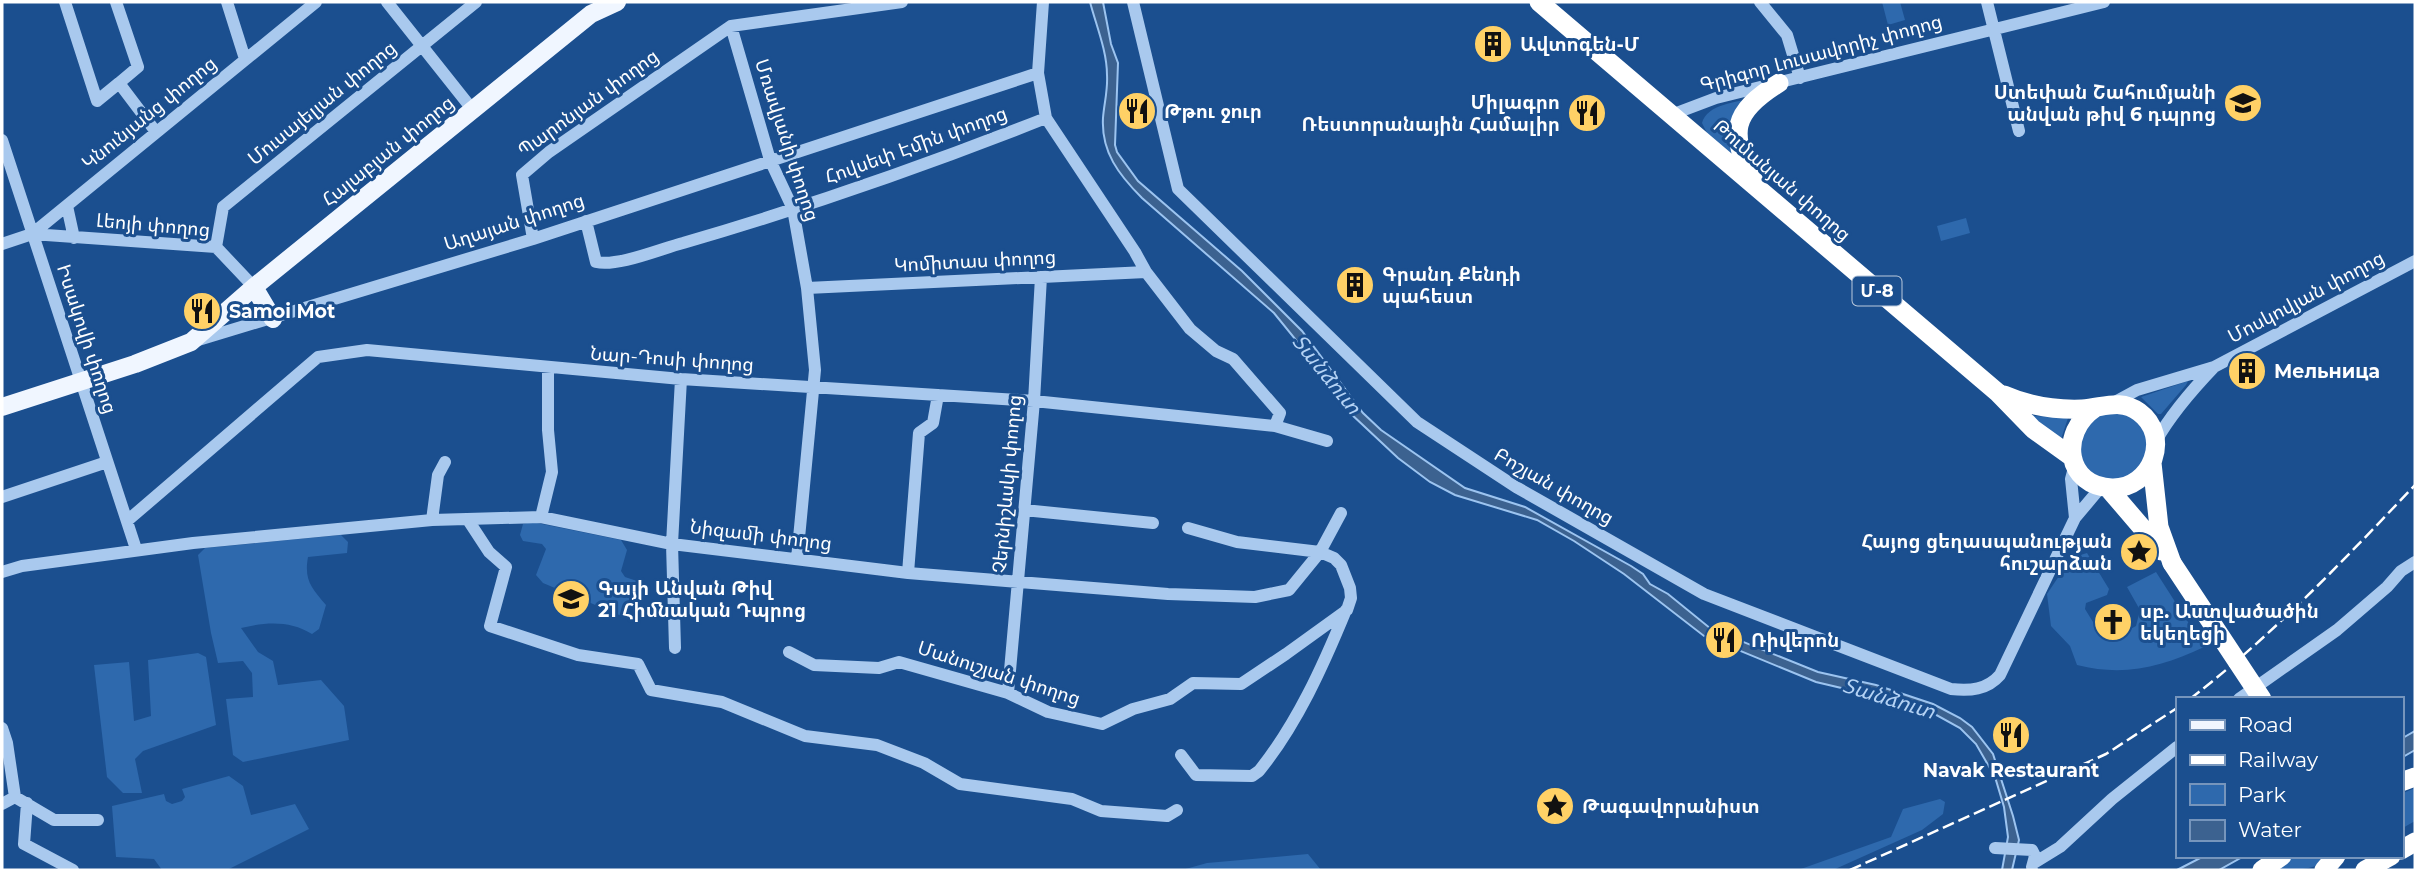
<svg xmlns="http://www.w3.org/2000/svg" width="2417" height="872" font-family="Montserrat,'Noto Sans Armenian',sans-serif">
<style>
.green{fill:#2e69ad}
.water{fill:#3c6290;stroke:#9cc4f0;stroke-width:2}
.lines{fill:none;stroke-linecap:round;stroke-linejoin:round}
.minor{stroke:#a9c9ee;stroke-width:12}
.major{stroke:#f0f6ff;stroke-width:18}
.highway{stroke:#fff;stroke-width:19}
.rail{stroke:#fff;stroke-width:2.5;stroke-dasharray:12 5;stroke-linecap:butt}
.highway-bridge{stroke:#fff;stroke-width:19}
.labels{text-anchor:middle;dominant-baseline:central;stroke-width:6;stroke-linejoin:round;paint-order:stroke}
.shield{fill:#1b4f8f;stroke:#bbcadd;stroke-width:2}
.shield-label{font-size:18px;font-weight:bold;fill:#fff}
.poi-label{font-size:19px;font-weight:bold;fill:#fff;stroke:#1b4f8f;text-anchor:start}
.street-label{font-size:19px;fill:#fff;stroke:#1b4f8f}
.water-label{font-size:21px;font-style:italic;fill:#b5d3f5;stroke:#1b4f8f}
</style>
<rect width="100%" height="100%" fill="#1b4f8f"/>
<path class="green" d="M1882 2H1900L1905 20 1888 25Z
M1754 98 1741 162 1708 135 1702 123C1707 104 1737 102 1754 98Z
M1966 218 1970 233 1941 241 1937 226Z
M2188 381 2186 385 2161 414H2158L2141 397Z
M2021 410 2035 416 2068 418 2060 442Z
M2116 410 2138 420 2149 442 2144 466 2115 483 2084 470 2077 436 2092 417Z
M532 522 621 540 627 550 621 571 625 577 637 581C639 595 633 607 624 617L543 583 536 575 546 549 542 544 523 541 520 535 523 524Z
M341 535 348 542 347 553 308 557C304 580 311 587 326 605L319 629 312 634C290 620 265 622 241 628L258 652 273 661 278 685 321 680 344 706 349 740 243 762 233 755 226 699 253 697 252 673 243 661 218 663 211 633 198 555 205 548Z
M2087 553 2109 589 2107 595 2086 603 2085 609 2101 635 2108 641 2136 626 2140 610 2127 587 2156 572 2204 647C2162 667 2124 677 2077 665L2070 646 2051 626 2047 594 2071 558Z
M198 653 206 657 216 725 143 751 135 759 142 793H123L107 777 94 665 129 662 134 721 151 716 148 660Z
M229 776 243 786 251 815 295 804 309 829 227 870H162L154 859 116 857 112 806 164 794 166 801 172 804 182 801 185 797 182 789Z
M2415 788V821L2401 829V794Z
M1940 799 1945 802 1943 814 1922 830 1833 870H1798L1891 837 1903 809Z
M1308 854 1321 870H1182L1207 863Z
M2290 856H2331C2316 872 2292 870 2271 870Z"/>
<path class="water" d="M1090 2H1103L1111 44 1118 63 1115 145 1117 152 1138 181 1242 271 1302 331 1363 413 1381 430 1465 488 1525 507 1631 566 1643 574 1650 584 1668 594 1711 629 1818 672 1876 685 1933 704 1960 718 1972 727 1993 754 2013 816 2019 840 2012 870H2002L2008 837 2004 807 1995 777 1976 744 1960 728 1922 707 1816 682 1704 636 1624 574 1574 541 1537 520 1455 495 1430 482 1398 458 1349 412 1309 356 1274 313 1142 198C1119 175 1101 152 1103 118 1104 104 1108 90 1107 75 1107 51 1096 25 1090 2Z
M2415 731V750L2401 758V739Z
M2204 856H2244L2219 870H2177Z"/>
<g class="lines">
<path class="minor" d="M65 2 97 101 119 83 156 132
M116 2 138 67 119 83
M227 2 245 59
M387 2 472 109
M1043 2 1038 73 1046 118 1135 252 1146 272 1190 329 1216 351 1233 359 1280 413 1275 426
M1133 2 1178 189 1417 422 1516 487 1704 594 1951 689C1970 691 1987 690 2000 675L2075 518 2101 487
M1760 2 1787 35 1800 78
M1987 2 2019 131
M731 26 770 160 793 209 807 288 815 370 797 559
M1671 115 1716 98 2104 2
M2 140 136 549
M67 206 74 238
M586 221 596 262C618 267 660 249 683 243 807 207 927 165 1046 118
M32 234 216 247 254 287
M533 239 522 175 549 152 731 26 902 2
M2 244 32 234 316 2
M216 247 223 207 476 2
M807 288 1146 272
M195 341 533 239 1038 73
M2113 403 2137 390 2214 367 2415 261
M2156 441C2171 414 2192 390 2214 367
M2 497 107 462
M1024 510 1153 523
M541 517 552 472 548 430V368
M2075 518 2071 479 2075 464
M432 520 438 475 445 462
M468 520 489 552 506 567 490 626 578 655 638 664 651 690 722 702 805 736 877 745 924 763 960 784 1072 799 1101 811 1167 816 1177 810
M127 521 318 357 367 350 681 379 1034 401 1275 426 1327 441
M2 572 22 566 193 543 432 520 541 517 672 544 908 573 1168 594 1255 597 1289 590 1320 552 1341 513
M908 573 919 433 933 423 938 395
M675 648 672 544 681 379
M789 652 814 665 879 668 899 662 1008 693 1048 712 1102 724 1133 709 1170 699 1193 683 1241 684 1286 654 1347 610 1351 598 1350 588 1341 565 1334 558 1320 552 1237 542 1188 528
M1008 693 1034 401 1041 277
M2239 699 2337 630 2387 587 2401 571 2415 562
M2 728 7 743 15 797
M1181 755 1196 775 1252 776 1259 771C1297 724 1323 666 1346 610
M27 803 24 844 73 870
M2 804 15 797 54 820H98
M1995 848 2032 850 2035 856 2032 867
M2034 863 2060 847 2112 799 2177 747"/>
<path class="major" d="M254 287 273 319
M2 407 135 364 191 342 254 287 591 14 617 2"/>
<path class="highway" d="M1539 2 1997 392 2033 429 2072 457
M1754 181C1728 133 1732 112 1779 83
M2004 395C2029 406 2055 410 2082 409 2103 408 2120 398 2139 412 2172 436 2152 489 2112 488 2066 487 2058 433 2095 408
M2152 463 2159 527 2172 563
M2108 488 2162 551
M2401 782 2415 777
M2401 850 2415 842
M2262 870 2282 856
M2324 870 2336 856
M2365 870 2391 856"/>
<path class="rail" d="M2190 699C2273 635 2343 561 2415 485
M1850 870 2106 754 2177 708"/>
<path class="highway-bridge" d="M2172 563 2262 699"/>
</g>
<defs>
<symbol id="building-disc" viewBox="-11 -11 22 22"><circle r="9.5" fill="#ffd166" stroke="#1b4f8f"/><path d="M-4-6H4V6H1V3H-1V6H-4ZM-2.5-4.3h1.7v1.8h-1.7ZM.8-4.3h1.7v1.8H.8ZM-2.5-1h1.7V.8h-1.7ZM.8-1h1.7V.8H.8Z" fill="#111"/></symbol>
<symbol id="school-disc" viewBox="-11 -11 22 22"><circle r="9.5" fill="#ffd166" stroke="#1b4f8f"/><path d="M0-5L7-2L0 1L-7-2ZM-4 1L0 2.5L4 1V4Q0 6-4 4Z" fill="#111"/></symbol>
<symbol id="restaurant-disc" viewBox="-11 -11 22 22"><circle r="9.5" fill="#ffd166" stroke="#1b4f8f"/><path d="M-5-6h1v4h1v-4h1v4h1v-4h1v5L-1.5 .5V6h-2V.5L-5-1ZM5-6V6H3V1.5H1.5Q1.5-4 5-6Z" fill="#111"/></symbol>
<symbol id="sight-disc" viewBox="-11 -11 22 22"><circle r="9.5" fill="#ffd166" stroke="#1b4f8f"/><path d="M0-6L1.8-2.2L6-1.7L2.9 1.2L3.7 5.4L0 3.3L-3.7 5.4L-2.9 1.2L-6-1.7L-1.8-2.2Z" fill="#111"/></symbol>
<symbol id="church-disc" viewBox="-11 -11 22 22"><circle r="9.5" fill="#ffd166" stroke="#1b4f8f"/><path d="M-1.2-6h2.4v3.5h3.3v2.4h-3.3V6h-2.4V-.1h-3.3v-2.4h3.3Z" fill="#111"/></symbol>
</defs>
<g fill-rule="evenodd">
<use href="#building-disc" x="1471" y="22" width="44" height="44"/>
<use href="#school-disc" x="2221" y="81" width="44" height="44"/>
<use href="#restaurant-disc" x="1115" y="89" width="44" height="44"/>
<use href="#restaurant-disc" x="1565" y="91" width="44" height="44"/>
<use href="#building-disc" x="1333" y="263" width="44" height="44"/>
<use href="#restaurant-disc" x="180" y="289" width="44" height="44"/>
<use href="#building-disc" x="2225" y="349" width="44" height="44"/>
<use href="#sight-disc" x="2117" y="530" width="44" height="44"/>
<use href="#school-disc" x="549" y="577" width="44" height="44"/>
<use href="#church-disc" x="2091" y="600" width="44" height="44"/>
<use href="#restaurant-disc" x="1702" y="618" width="44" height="44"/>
<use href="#restaurant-disc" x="1989" y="713" width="44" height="44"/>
<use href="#sight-disc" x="1533" y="784" width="44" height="44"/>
</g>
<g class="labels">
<rect class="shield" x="1852.5" y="276.5" width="49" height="29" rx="5"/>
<g class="shield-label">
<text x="1877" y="291">Մ-8</text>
</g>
<g class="poi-label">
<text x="1520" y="44">Ավտոգեն-Մ</text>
<text x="2216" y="92" text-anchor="end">Ստեփան Շահումյանի<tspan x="2216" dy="22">անվան թիվ 6 դպրոց</tspan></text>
<text x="1560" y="102" text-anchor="end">Միլագրո<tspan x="1560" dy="22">Ռեստորանային Համալիր</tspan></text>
<text x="1164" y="111">Թթու ջուր</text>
<text x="1382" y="274">Գրանդ Քենդի<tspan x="1382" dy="22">պահեստ</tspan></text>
<text x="229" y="311">Samoi Mot</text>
<text x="2274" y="371">Мельница</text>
<text x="2112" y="541" text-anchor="end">Հայոց ցեղասպանության<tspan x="2112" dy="22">հուշարձան</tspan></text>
<text x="598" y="588">Գայի Անվան Թիվ<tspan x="598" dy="22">21 Հիմնական Դպրոց</tspan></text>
<text x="2140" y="611">սբ. Աստվածածին<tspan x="2140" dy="22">եկեղեցի</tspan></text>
<text x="1751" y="640">Ռիվերոն</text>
<text x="2011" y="770" text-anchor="middle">Navak Restaurant</text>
<text x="1582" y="806">Թագավորանիստ</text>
</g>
<g class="street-label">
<text transform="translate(1821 53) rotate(-15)">Գրիգոր Լուսավորիչ փողոց</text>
<text transform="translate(322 103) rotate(-39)">Մուսայելյան փողոց</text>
<text transform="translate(588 103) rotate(-36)">Պարոնյան փողոց</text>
<text transform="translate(149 113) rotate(-39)">Կնունյանց փողոց</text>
<text transform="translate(787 140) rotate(72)">Մռավյանի փողոց</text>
<text transform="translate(916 145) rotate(-20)">Հովսեփ Էմին փողոց</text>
<text transform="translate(388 151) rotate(-39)">Հալաբյան փողոց</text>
<text transform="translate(1782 180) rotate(41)">Թումանյան փողոց</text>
<text transform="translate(514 222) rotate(-18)">Աղայան փողոց</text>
<text transform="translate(153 225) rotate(5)">Լեոյի փողոց</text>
<text transform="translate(975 261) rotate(-3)">Կոմիտաս փողոց</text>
<text transform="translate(2306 297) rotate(-28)">Մոսկովյան փողոց</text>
<text transform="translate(87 339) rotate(72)">Իսակովի փողոց</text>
<text transform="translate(672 359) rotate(4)">Նար-Դոսի փողոց</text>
<text transform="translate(1007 484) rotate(-85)">Չերնիշևսկի փողոց</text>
<text transform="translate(1554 486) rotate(30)">Բոշյան փողոց</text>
<text transform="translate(761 535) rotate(7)">Նիզամի փողոց</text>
<text transform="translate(999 673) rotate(18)">Մանուշյան փողոց</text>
</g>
<g class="water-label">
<text transform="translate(1327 374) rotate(51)">Տանձուտ</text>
<text transform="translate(1889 698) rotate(17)">Տանձուտ</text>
</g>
</g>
<rect width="2417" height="872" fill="none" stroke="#ffffff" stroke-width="7"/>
<rect x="2176" y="697" width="228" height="161" fill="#1b4f8f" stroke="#7695bc" stroke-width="2"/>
<rect x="2190" y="720" width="35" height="10" fill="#f0f6ff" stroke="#7695bc" stroke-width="2"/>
<text x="2238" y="732" font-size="21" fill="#ffffff">Road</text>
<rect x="2190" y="755" width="35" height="10" fill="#ffffff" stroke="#7695bc" stroke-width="2"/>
<text x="2238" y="767" font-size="21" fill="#ffffff">Railway</text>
<rect x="2190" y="784" width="35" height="21" fill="#2e69ad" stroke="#7695bc" stroke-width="2"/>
<text x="2238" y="802" font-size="21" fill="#ffffff">Park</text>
<rect x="2190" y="820" width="35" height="21" fill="#3c6290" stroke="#7695bc" stroke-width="2"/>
<text x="2238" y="837" font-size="21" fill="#ffffff">Water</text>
</svg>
